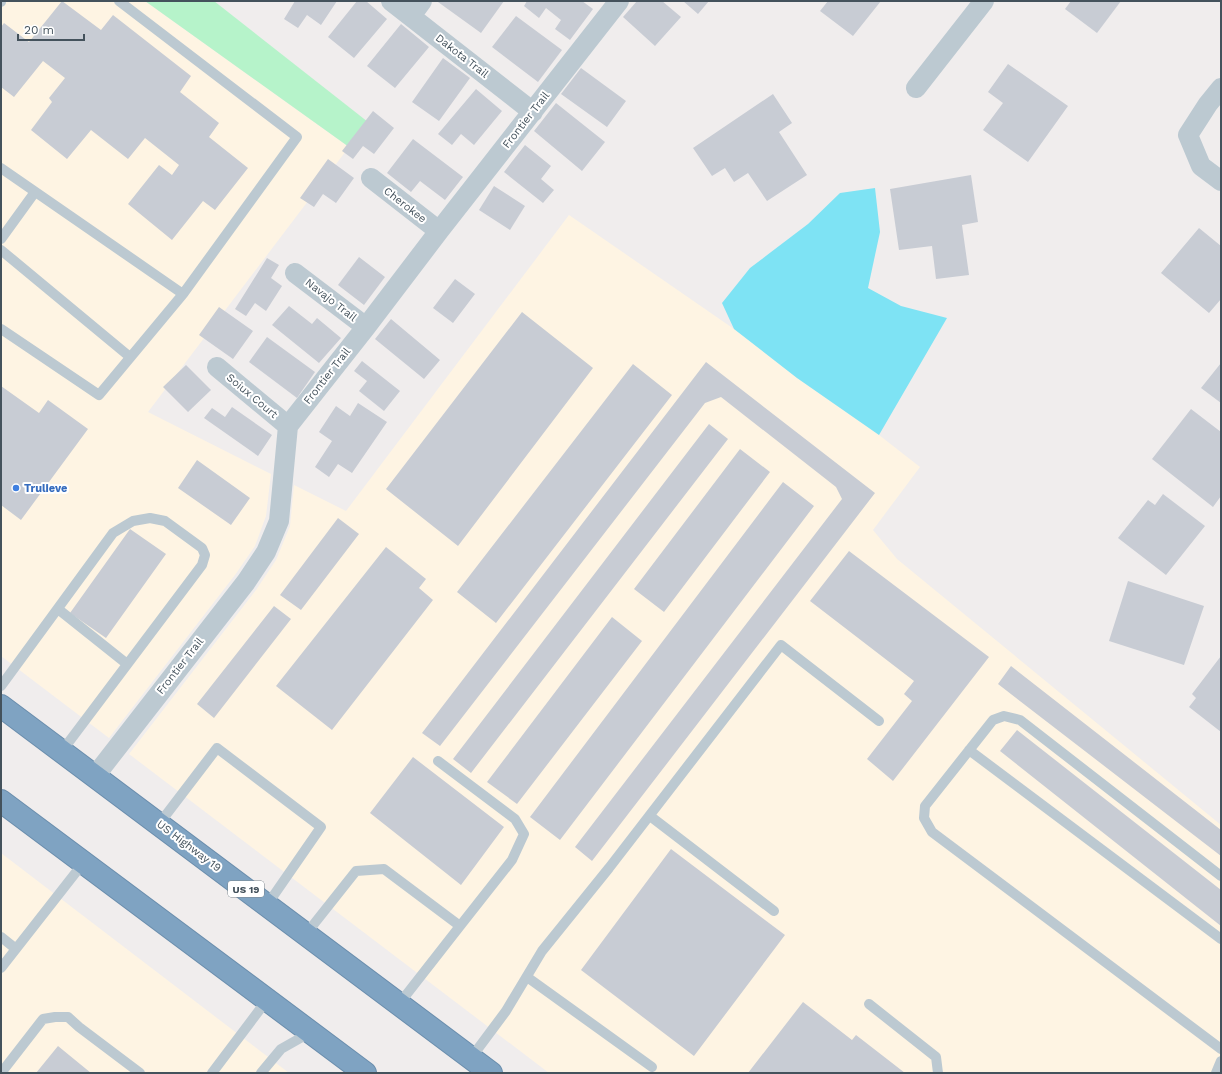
<svg xmlns="http://www.w3.org/2000/svg" width="1222" height="1074" font-family="'Work Sans',sans-serif">
<style>
.commercial{fill:#fef4e3}
.green{fill:#b6f3ca}
.water{fill:#7ee3f4}
.building{fill:#c8ccd4}
.lines{fill:none;stroke-linecap:round;stroke-linejoin:round}
.highway-casing{stroke:#6b8ead;stroke-width:24}
.lane{stroke:#bcc9d1;stroke-width:10}
.street{stroke:#bcc9d1;stroke-width:20}
.highway{stroke:#7fa3c2;stroke-width:22}
.shop-dot{fill:#3f7fe0;stroke:#fff;stroke-width:1.5}
.labels{text-anchor:middle;dominant-baseline:central;stroke-width:4;stroke-linejoin:round;paint-order:stroke}
.shield{fill:#fff;stroke:#7c868d;stroke-width:1}
.shield-label{font-size:10px;font-weight:bold;fill:#44525c}
.street-label{font-size:11px;fill:#44525c;stroke:#fff}
.shop-label{font-size:11px;font-weight:bold;fill:#366cbe;stroke:#fff;text-anchor:start}
</style>
<rect width="100%" height="100%" fill="#f0eded"/>
<path class="commercial" d="M1 1H145L349 147 148 412 271 474 266 516 255 546 235 575 109 738 1 656Z
M569 215 734 329 797 378 879 435 920 467 873 530 897 559 1221 825V1073H549L129 754 256 590 276 560 290 526 294 485 346 511Z
M1 853 289 1073H1Z"/>
<path class="green" d="M145 1H214L368 122 349 147Z"/>
<path class="water" d="M875 188 880 232 868 288 901 306 947 318 879 435 797 378 734 329 722 303 750 268 808 224 840 193Z"/>
<path class="building" d="M62 1 101 30 113 15 191 76 180 92 219 123 209 137 248 168 215 210 203 201 172 240 128 204 159 165 172 175 179 165 145 138 128 159 91 130 67 159 31 130 52 102 49 98 65 78 43 61 14 97 1 87V27L4 23 29 42Z
M295 1H337L321 25 307 15 298 28 284 19Z
M357 1H366L387 19 354 58 328 37Z
M438 1H504L481 33 438 2Z
M527 1H582L593 9 570 40 555 29 561 20 546 8 539 18 524 6Z
M637 1H662L681 17 655 46 623 17Z
M683 1H709L698 14Z
M828 1H881L853 36 820 11Z
M1071 1H1121L1097 33 1065 9Z
M516 16 562 50 538 82 492 47Z
M401 24 429 47 395 88 367 66Z
M443 58 470 78 439 121 412 102Z
M1008 64 1068 106 1028 162 983 130 1003 103 988 92Z
M581 68 626 101 607 127 561 94Z
M476 89 502 111 474 145 461 134 452 145 438 134Z
M773 94 792 123 779 132 807 175 767 201 748 173 734 182 725 168 712 176 693 148Z
M556 103 605 142 582 171 534 131Z
M373 111 394 128 374 154 363 146 353 159 342 151Z
M413 139 463 177 445 200 420 181 411 192 387 173Z
M525 145 551 166 541 179 554 190 543 203 504 172Z
M328 159 354 178 336 203 323 194 314 207 300 198Z
M971 175 978 222 962 225 969 275 936 279 932 246 899 250 890 189Z
M494 186 525 206 510 230 479 210Z
M1199 228 1221 246V299L1209 313 1161 273Z
M359 257 385 277 364 305 338 285Z
M267 258 279 265 271 278 282 286 266 311 255 303 246 316 235 309Z
M455 279 475 294 453 323 433 308Z
M289 306 312 324 317 318 341 338 319 363 272 325Z
M219 307 253 331 233 359 199 335Z
M522 312 593 368 458 546 386 489Z
M391 319 440 360 424 379 375 339Z
M267 337 315 372 297 398 249 362Z
M362 361 400 391 384 411 359 391 367 381 354 371Z
M706 362 875 493 592 861 575 847 842 499 836 487 721 397 705 403 440 746 422 733Z
M1221 363V403L1201 388Z
M633 364 672 395 496 623 457 592Z
M186 365 211 390 188 412 163 387Z
M1 386 39 413 48 400 88 429 21 520 1 505Z
M358 403 387 422 352 473 338 464 329 477 315 467 332 441 319 432 336 406 350 416Z
M232 407 272 435 258 456 204 418 212 408 225 417Z
M1191 409 1221 432V496L1213 507 1152 459Z
M709 424 728 439 471 773 453 759Z
M740 449 770 472 664 612 634 589Z
M197 460 250 498 231 525 178 488Z
M783 482 814 506 560 840 530 817Z
M1163 494 1205 526 1166 575 1118 538 1148 500 1155 505Z
M338 518 359 534 301 610 280 595Z
M130 529 166 554 106 638 70 613Z
M386 547 426 579 419 588 433 600 332 730 276 686Z
M849 551 989 657 893 781 867 759 912 701 904 694 914 681 810 601Z
M1128 581 1204 606 1184 665 1109 641Z
M274 606 291 619 214 718 197 704Z
M612 617 642 641 517 804 487 782Z
M1221 656V732L1189 707 1196 698 1192 694Z
M1011 666 1221 830V856L998 684Z
M1017 730 1221 890V926L1000 751Z
M413 757 504 827 461 885 370 813Z
M671 849 785 935 694 1056 581 970Z
M803 1002 852 1040 856 1035 905 1073H748Z
M58 1046 91 1073H36Z"/>
<g class="lines">
<defs>
<path id="highway" d="M1 706 491 1073
M1 801 365 1073"/>
</defs>
<use href="#highway" class="highway-casing"/>
<path class="lane" d="M119 1 297 137 183 294
M1 2V1
M1 168 183 294 99 395 1 329
M1 239 35 192
M1 250 130 357
M58 609 127 664
M1 686 113 533 133 521 150 518 165 521 202 548 205 555 202 565 62 751
M969 750 1221 939
M438 761 515 819 524 834 512 860 460 926
M650 816 774 911
M159 824 217 748 321 827 267 905
M1221 876 1020 720 1004 716 993 720 925 806 924 818 932 832 1221 1049
M306 934 356 871 384 869 460 926 399 1004
M1 937 16 949
M1 968 84 862
M527 977 652 1067
M869 1004 936 1057 938 1073
M471 1058 506 1011 542 951 609 868 781 645 879 721
M1 1073 43 1019 55 1017H68L79 1027 140 1073
M212 1073 267 1000
M261 1073 281 1049 311 1032
M1216 1073 1221 1061"/>
<path class="street" d="M391 1 533 112
M411 16 422 1
M916 88 984 1
M1221 88 1208 104 1188 135 1201 166 1221 181
M371 178 439 231
M295 273 366 327
M217 367 288 426
M95 776 246 582 266 552 279 521 288 426 366 327 439 231 619 1"/>
<use href="#highway" class="highway"/>
</g>
<circle class="shop-dot" cx="16" cy="488" r="4"/>
<g class="labels">
<rect class="shield" x="228" y="881" width="36" height="16" rx="3"/>
<g class="shield-label">
<text x="246" y="889">US 19</text>
</g>
<g class="street-label">
<text transform="translate(462 56) rotate(38)">Dakota Trail</text>
<text transform="translate(526 120) rotate(-52)">Frontier Trail</text>
<text transform="translate(405 205) rotate(38)">Cherokee</text>
<text transform="translate(331 300) rotate(38)">Navajo Trail</text>
<text transform="translate(327 376) rotate(-52)">Frontier Trail</text>
<text transform="translate(252 396) rotate(40)">Soiux Court</text>
<text transform="translate(180 666) rotate(-52)">Frontier Trail</text>
<text transform="translate(189 846) rotate(37)">US Highway 19</text>
</g>
<g class="shop-label">
<text x="24" y="488">Trulieve</text>
</g>
</g>
<rect width="1222" height="1074" fill="none" stroke="#44525c" stroke-width="4"/>
<path d="M18 34v6h66v-6" fill="none" stroke="#44525c" stroke-width="2"/>
<text x="24" y="34" font-size="12" fill="#44525c" stroke="#ffffff" stroke-width="3" paint-order="stroke">20 m</text>
</svg>
